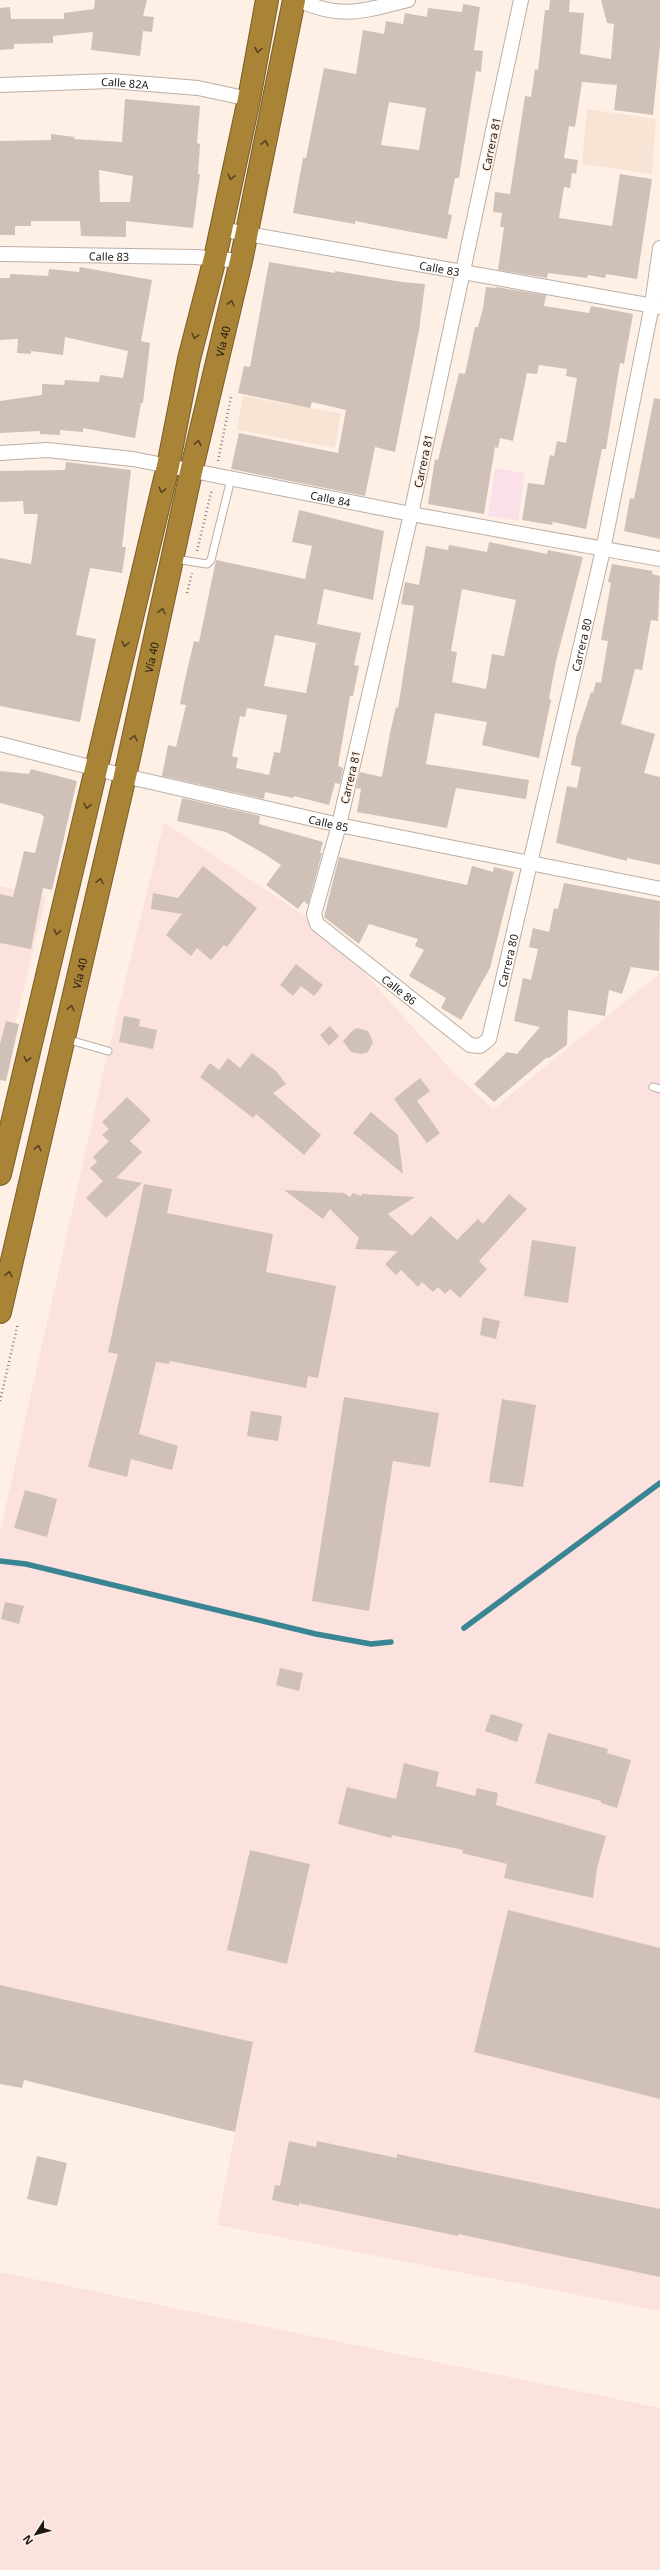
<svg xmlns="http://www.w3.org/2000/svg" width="660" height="2570" font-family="'Noto Sans',sans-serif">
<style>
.built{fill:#f8e4d4}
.industrial{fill:#fce2de}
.medical{fill:#fae1e9}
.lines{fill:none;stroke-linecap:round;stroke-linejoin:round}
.stream{stroke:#3a8593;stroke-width:5.5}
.building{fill:#cfc1b7;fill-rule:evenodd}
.lane-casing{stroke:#bcaea4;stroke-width:9}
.street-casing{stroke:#bcaea4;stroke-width:16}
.highway-casing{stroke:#785e2a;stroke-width:24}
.path{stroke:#898079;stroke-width:2.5;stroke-dasharray:1 3;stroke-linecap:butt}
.lane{stroke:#fff;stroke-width:7}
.street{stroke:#fff;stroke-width:14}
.highway{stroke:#a98336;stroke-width:22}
.oneway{stroke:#554322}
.labels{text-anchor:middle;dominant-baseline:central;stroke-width:3;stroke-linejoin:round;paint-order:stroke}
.street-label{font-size:11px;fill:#1d1815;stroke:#fef0e5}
</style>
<rect width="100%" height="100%" fill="#fef0e5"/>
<path class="built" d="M587 109 656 119 652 174 582 164Z
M243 396 341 413 335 448 237 430Z"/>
<path class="industrial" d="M164 822 305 916 360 968 453 1072 493 1109 660 973V2311L217 2225 253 2042 0 1985V1532L108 1051Z
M0 886 46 897 0 1086Z
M0 2272 660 2408V2570H0Z"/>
<path class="medical" d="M495 468 525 473 518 521 488 516Z"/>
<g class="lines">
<path class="stream" d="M0 1561 26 1564 316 1634 371 1644 391 1642
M464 1628 660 1483"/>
</g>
<path class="building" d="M95 0H147L143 16 154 17 152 32 143 31 140 56 91 50 93 32 53 36V43L14 44V49L0 50V8L10 7 11 19H64V13L94 9Z
M550 0H570L569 12 584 13 580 54 611 59 614 24 607 23 601 0H660V45L653 115 614 110 617 85 582 82 575 127 569 126 564 158 578 160 576 174 572 173 570 188 564 187 559 218 612 226 620 174 652 179 637 279 606 274 605 278 588 275 587 278 548 273 547 278 498 270 504 227H500L502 213 493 212 495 192 510 194 525 96 531 97 535 69 538 70 545 10H549Z
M463 4 480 7 474 50 483 51 481 72 476 71 459 178H455L448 214 452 215 447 239 355 221V224L293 213 303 158H306L324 68 356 74 363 30 384 34 386 21 403 24 405 13 427 17 428 8 462 12ZM389 102 426 108 419 150 381 145Z
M125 99 200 106 197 143 200 144 198 174H200L193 228 126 221V237L81 236 80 221H31V226H15V235H0V141L51 140V134L75 137 74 139 122 142ZM99 170 133 176 130 202H100Z
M269 262 335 273V271L402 282 425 284 419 330 395 452 375 447 365 496 231 469 239 433 338 453 346 410 312 402 310 408 238 393 244 366 250 367Z
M80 267 152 280 141 341 150 343 143 403H141L135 438 83 428V432L60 430V435L40 434V431L0 433V401L42 395V384L64 385 65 380 99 382 100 375 123 378 128 351 65 337 63 355 31 351V354L17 353 18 339 0 340V278H10V274L48 276 49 269 79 272Z
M486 287 496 288V287L546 295 544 306 589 313 591 306 633 314 624 364 620 363 606 449H602L586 529 553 522 552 525 522 520 528 483 544 485 550 455 554 456 557 441 566 443 577 378 566 376 567 369 539 365 537 374 527 373 513 441 500 438 498 448 495 447 484 514 428 504 435 459 438 460 459 373 465 374 475 327H478L483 308Z
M654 398 660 399V539L624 531 630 498 634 499Z
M66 462 131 470 122 547H126L122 573 90 568 76 635 96 639 80 722 0 706V558L31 564 38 514H24L23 501 0 502V471L65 470Z
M299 510 384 531 373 600 324 589 317 624 361 633 354 665 359 666 353 696H350L338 766 343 768 340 784 335 783 329 805 294 796 293 798 265 792 264 799 162 776 168 745 176 747 186 705 180 704 185 679 194 641 199 642 216 560 305 579 312 546 292 542ZM275 635 316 643 306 693 264 686ZM247 708 287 715 280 753 274 752 269 775 236 768 238 758 232 756 240 716 245 717Z
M489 542 547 554 548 550 583 557 556 661 549 699 551 700 539 758 482 745 487 722 435 713 426 764 529 780 526 799 456 788 447 828 357 812 361 789 356 788 360 772 382 777 390 733 396 707 398 708 414 606 401 604 405 582 419 585 426 546 448 550 449 545 487 552ZM462 589 516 600 504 656 492 654 486 689 452 682 457 652 451 651Z
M612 564 653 571 652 574 660 576 658 621 651 620 642 670 635 669 621 724 655 734 644 773 660 777V865L627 858V861L556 843 567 786 577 788 581 767 571 765 576 738 591 692 593 693 596 682 601 683 608 641 601 640 611 583 608 582Z
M31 769 77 781 52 890 43 888 31 949 0 943V894L13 897 24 851 35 853 44 817 41 814 0 803V771L29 774Z
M182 798 260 816 259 824 323 842 320 853H322L308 905 304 901 298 909 266 885 281 865 263 853 226 832 177 821Z
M339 857 467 885 472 866 493 872 494 867 514 872 490 968 461 1020 441 1008 446 998 409 976 424 950 415 946 418 939 369 924 359 944 324 917Z
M203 866 257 908 227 947 224 945 211 960 197 948 191 956 166 935 182 914 151 909 153 893 178 898Z
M564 883 660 901 659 971 631 967 622 994 609 990 605 1016 568 1010 567 1045 549 1058H546L494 1102 474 1084 507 1052 517 1054 540 1027 514 1021 523 978 531 980 538 949 529 947 533 928 549 932 554 908 558 909Z
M296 964 323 985 314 996 301 986 293 996 280 985Z
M124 1016 140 1019 139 1026 157 1030 153 1049 119 1042Z
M6 1021 19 1024 6 1081 0 1080V1044Z
M330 1026 339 1036 329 1046 320 1035Z
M357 1028 368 1031 373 1042 368 1052 362 1054 351 1052 343 1041 352 1031Z
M252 1053 276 1071 286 1084 273 1093 321 1135 304 1155 256 1114 253 1118 200 1077 210 1063 219 1070 228 1058 240 1068Z
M420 1078 430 1091 417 1101 440 1133 427 1143 394 1099Z
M127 1097 151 1120 130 1141 142 1152 116 1178 142 1183 106 1218 86 1198 103 1181 90 1168 97 1162 93 1157 109 1141 102 1135 109 1129 102 1122Z
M371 1112 398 1135 403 1174 353 1133Z
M144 1184 172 1189 167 1213 273 1234 266 1272 336 1286 318 1378 308 1376 306 1388 170 1361 169 1364 156 1362 139 1434 178 1446 172 1470 131 1459 127 1477 88 1467 118 1354 108 1352Z
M284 1190 344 1193 350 1197 353 1193 361 1196 362 1194 415 1197 388 1214 412 1236 431 1216 457 1240 478 1219 483 1224 509 1194 527 1209 479 1261 487 1269 460 1298 450 1289 445 1294 438 1287 433 1292 422 1282 418 1287 401 1270 396 1275 385 1264 398 1251 355 1249 359 1238 330 1209 323 1219Z
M532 1240 576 1247 568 1303 524 1296Z
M483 1317 500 1321 496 1339 480 1335Z
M344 1397 439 1413 430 1467 393 1461 369 1611 312 1601Z
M502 1399 536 1405 523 1487 489 1482Z
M251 1411 282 1416 278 1441 247 1436Z
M25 1490 57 1499 47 1537 14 1528Z
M5 1602 24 1606 19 1624 1 1619Z
M280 1668 303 1673 299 1691 276 1685Z
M491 1714 523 1724 517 1742 485 1731Z
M548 1733 608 1749 607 1753 631 1760 617 1808 601 1803V1801L535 1783Z
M404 1763 439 1772 436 1786 475 1796 477 1788 498 1793 496 1805 606 1836 597 1868 593 1898 504 1878 507 1864 462 1853 463 1850 392 1835 391 1838 338 1824 347 1787 396 1799Z
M250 1850 310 1864 287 1964 227 1950Z
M508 1910 660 1948V2099L474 2052Z
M0 1985 253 2042 235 2132 24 2080 22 2088 0 2084Z
M289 2141 316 2147 317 2141 397 2158V2154L660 2209V2277L458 2234V2236L299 2203V2206L272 2200 275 2185 280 2186Z
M37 2156 67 2163 57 2206 27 2199Z"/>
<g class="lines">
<defs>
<path id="lane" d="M175 559 207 564 211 560 231 479
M66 1039 108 1051
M653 1087 660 1089"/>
<g id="street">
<path d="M298 0C344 20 362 11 408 0"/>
<path id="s1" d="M521 0 411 514 339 825 314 914 317 924 322 928 470 1045 480 1046 489 1039 603 550 652 305 660 248"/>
<path id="s2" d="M0 85 111 81 198 88 249 99"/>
<path id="s3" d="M220 229 660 307"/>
<path id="s4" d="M0 254 196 257 241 261"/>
<path id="s5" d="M0 453 47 450 133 459 411 514 660 559"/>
<path id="s6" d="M0 744 125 776 339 825 660 889"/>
</g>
<g id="highway">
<path d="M0 1174 168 466 189 359 215 258 249 99 267 0"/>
<path id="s7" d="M0 1312 125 776 191 472 241 261 294 0"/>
</g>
</defs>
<use href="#lane" class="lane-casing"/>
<use href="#street" class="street-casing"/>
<use href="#highway" class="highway-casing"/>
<path class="path" d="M218 461 231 397
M197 551 212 489
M187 593 192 573
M0 1401 18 1323"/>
<use href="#lane" class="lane"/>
<use href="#street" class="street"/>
<use href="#highway" class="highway"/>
</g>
<defs><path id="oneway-chevron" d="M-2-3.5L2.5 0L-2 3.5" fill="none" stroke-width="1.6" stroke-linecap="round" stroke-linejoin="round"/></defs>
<g class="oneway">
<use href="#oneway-chevron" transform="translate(258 50) rotate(100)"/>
<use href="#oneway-chevron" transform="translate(265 143) rotate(-78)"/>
<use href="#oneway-chevron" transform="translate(231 177) rotate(103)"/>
<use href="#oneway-chevron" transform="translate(231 303) rotate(-76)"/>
<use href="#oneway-chevron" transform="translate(195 336) rotate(104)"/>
<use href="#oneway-chevron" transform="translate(198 443) rotate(-76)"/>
<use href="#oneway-chevron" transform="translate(162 490) rotate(103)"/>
<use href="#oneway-chevron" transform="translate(162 611) rotate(-77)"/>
<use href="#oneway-chevron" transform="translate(125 644) rotate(103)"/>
<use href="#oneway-chevron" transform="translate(134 738) rotate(-77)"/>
<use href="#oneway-chevron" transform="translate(87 806) rotate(103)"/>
<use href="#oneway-chevron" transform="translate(100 881) rotate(-77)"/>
<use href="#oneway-chevron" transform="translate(57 932) rotate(103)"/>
<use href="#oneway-chevron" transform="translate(71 1008) rotate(-77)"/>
<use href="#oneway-chevron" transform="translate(27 1059) rotate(103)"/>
<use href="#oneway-chevron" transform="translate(38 1148) rotate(-77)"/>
<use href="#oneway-chevron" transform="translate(9 1274) rotate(-77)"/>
</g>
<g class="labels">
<g class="street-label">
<text stroke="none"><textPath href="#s2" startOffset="125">Calle 82A</textPath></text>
<text transform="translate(491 144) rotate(-78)">Carrera 81</text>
<text stroke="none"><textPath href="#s4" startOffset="109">Calle 83</textPath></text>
<text stroke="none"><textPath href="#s3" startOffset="223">Calle 83</textPath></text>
<text stroke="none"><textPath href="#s7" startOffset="996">Vía 40</textPath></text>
<text transform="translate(423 461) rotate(-78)">Carrera 81</text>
<text stroke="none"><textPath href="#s5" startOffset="335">Calle 84</textPath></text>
<text stroke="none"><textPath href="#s1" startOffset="1569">Carrera 80</textPath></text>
<text stroke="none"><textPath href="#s7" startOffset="672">Vía 40</textPath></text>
<text transform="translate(350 777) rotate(-77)">Carrera 81</text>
<text stroke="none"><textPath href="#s6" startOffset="338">Calle 85</textPath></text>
<text stroke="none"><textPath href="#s1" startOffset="1245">Carrera 80</textPath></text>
<text stroke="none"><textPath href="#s7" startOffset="348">Vía 40</textPath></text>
<text stroke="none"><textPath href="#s1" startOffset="1053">Calle 86</textPath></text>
</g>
</g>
<g transform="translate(36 2534) rotate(234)" stroke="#fef0e5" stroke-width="3" paint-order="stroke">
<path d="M0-3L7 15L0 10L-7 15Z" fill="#1d1815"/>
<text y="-6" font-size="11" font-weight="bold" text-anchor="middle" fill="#1d1815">N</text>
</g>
</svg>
